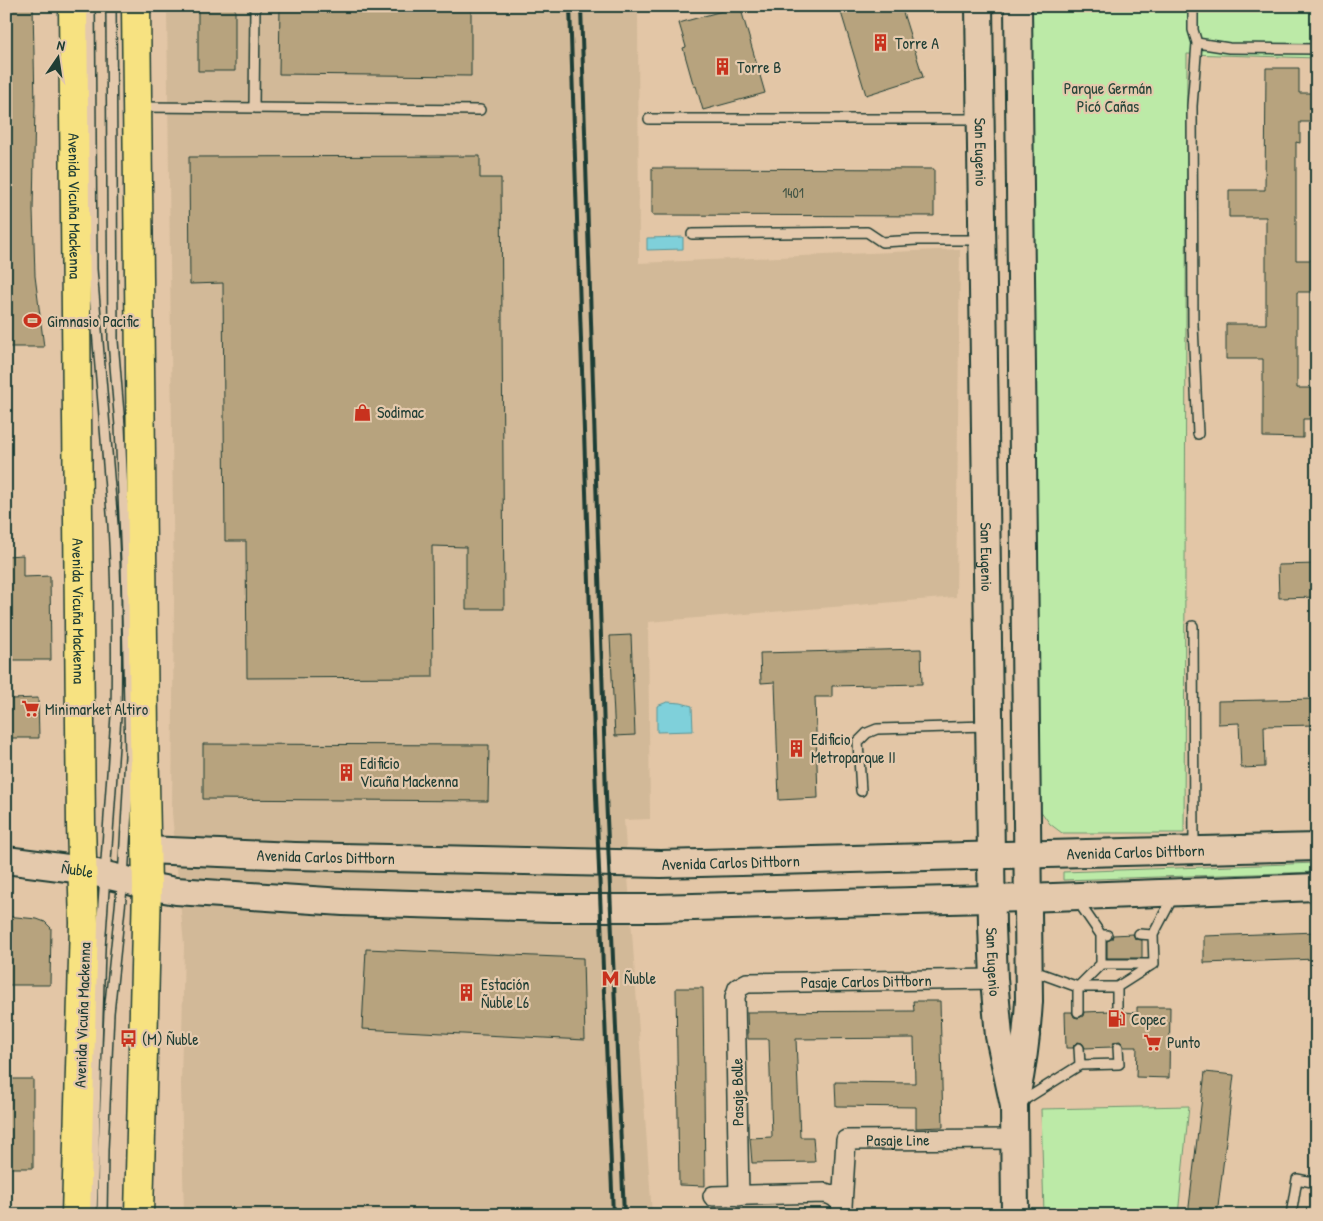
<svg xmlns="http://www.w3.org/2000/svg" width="1323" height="1221" font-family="'Patrick Hand',sans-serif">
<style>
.built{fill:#d2b998}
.green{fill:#bceaa7;stroke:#6e946e}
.water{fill:#7fd0da;stroke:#599598}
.building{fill:#b7a37e;stroke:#1f3d34}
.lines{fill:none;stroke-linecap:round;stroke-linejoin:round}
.service-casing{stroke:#1f3d34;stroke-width:12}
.minor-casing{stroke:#1f3d34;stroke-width:22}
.secondary-casing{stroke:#1f3d34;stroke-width:30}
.primary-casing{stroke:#1f3d34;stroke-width:31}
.service{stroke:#e4c9ac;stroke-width:9}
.minor{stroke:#e4c9ac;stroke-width:19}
.secondary{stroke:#e4c9ac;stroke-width:26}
.primary{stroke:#f7e281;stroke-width:28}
.rail{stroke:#1f3d34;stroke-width:4}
.labels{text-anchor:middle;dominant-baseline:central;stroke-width:4.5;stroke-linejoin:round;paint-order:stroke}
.number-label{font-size:14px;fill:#455646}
.poi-label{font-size:16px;fill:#1f3d34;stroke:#e4c9ac;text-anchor:start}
.park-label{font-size:16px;fill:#27463a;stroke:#e4c9ac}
.street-label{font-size:16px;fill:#1f3d34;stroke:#e4c9ac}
</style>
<rect width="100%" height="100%" fill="#e3c6a6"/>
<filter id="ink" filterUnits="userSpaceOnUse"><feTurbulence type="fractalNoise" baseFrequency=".02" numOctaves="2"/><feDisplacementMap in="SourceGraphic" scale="10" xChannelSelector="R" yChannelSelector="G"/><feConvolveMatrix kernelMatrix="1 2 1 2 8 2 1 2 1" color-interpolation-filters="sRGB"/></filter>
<g filter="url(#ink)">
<path class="built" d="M167 6H638L639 263 960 249 956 597 648 622 650 819 624 820 652 1215H184L181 1084 184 945 172 813 174 600Z"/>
<path class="green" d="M1028 6H1317V58L1187 54 1184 833H1062L1050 824 1035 803Z
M1317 863V872L1063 880V872Z
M1189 1106 1178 1215H1044L1041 1109Z"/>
<path class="water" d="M683 237V249L647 250V238Z
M667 702 681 703 692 706 693 731 657 732V706Z"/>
<path class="building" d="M6 6H33L35 104 33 210 35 276 44 347H6Z
M198 6H235V71H198Z
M280 6H471V76L279 74Z
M740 6 765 93 703 110 696 86 694 87 683 48 686 47 679 23Z
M849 6H901L923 77 866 95 840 9Z
M1266 68H1299V93H1317V122H1300V143L1296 142V260H1317V292H1297V388H1317V419H1303V438L1263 437V359H1226V324H1266V217H1229V190H1265Z
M480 156V178H501L504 609H466V547L432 546 433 677 247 678 246 541H225L223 283 190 284 189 157Z
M652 168 934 169V216L652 215Z
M23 555V577L50 576 51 660H10L9 601H6V556Z
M1317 564V597L1279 598 1278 565Z
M631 635 635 735 615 736 610 636Z
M921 649 922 684 832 686V697H815L818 798 779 800 775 682 761 683 760 653Z
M38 698 39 738H6V711H11V699Z
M1317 699V725L1264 726 1265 767 1241 768 1239 723 1218 724V701Z
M203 744 489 745 488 801 203 799Z
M6 916 37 919 45 922 51 928 50 985H6Z
M1317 932V959L1204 963V936Z
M1133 934 1135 939 1142 940V958H1107V941L1112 939 1113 935Z
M366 949 583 958 585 1040 362 1029Z
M676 988H703L705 1186 679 1185Z
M913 1001H940L943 1127 916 1128V1107L836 1106 835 1082 915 1083 914 1038 796 1039 800 1137H813L815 1162 752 1163 750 1138 772 1137 769 1039H748L747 1012 914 1011Z
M1137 1007H1170L1169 1078 1136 1077 1137 1047H1124L1120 1041 1114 1042 1112 1047 1085 1048 1082 1043 1078 1042 1074 1045 1073 1048H1066L1065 1012H1072L1074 1017 1078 1018 1083 1016 1084 1012 1111 1011 1113 1016 1117 1017 1121 1016 1123 1012 1137 1013Z
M1205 1072 1234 1075 1217 1215H1188Z
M6 1079H33V1168H6Z"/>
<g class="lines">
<defs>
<path id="service" d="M90 6 92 269 113 525C117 588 117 652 116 716L100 948 92 1215
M1193 6V30L1197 43 1229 48 1317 49
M1197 43 1192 106 1193 325 1198 434
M140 107 480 110
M254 108 255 6
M649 119H979
M692 234 867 232 882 242 917 240H981
M1193 626 1194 847
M861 791 858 742 867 733 877 729 987 726
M1077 900 1101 935
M1107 935H1101V964H1154L1153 935 1139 934
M1153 935 1173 897
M1031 970 1078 987 1101 964
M1117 987 1153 964
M1078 1012V987H1117V1011
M1079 1048 1080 1065 1119 1064 1118 1047
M1021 1102 1080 1065
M102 1215 103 1150 109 1013 123 879 130 756 126 561 120 426 113 341 111 6
M1291 1215 1297 1179 1317 1183"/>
<g id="minor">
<path d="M713 1196 825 1193C837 1196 842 1202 843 1214"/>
<path id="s1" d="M739 1196 735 997 738 988 747 983 994 979"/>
<path id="s2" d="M842 1206 846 1140 1015 1139"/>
</g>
<g id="secondary">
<path id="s3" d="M979 6 992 926 994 979 999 1036 1014 1106 1015 1215"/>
<path id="s4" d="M146 850 295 856 661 864 1317 847"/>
<path id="s5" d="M6 860 83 870 123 879 147 886 176 891 343 902 553 908H655L1027 898 1317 887"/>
<path d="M1016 1098C1023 1065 1027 1034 1029 1001L1018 6"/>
</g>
<g id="primary">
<path id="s6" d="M73 6 81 825 84 923 76 1215"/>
<path d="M136 6 144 732 147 886 139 1215"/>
</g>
</defs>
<use href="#service" class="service-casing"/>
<use href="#minor" class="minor-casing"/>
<use href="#secondary" class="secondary-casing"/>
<use href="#primary" class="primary-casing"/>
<use href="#service" class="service"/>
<use href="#minor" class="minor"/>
<use href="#secondary" class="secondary"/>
<use href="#primary" class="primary"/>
<path class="rail" d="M570 6 596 795 613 1215
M581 6 606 795 624 1215"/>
</g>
</g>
<defs>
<symbol id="building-bare" viewBox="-9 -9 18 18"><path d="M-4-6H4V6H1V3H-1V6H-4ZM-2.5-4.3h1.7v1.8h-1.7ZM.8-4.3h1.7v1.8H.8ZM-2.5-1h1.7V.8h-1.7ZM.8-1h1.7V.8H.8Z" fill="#c8321e" stroke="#e4c9ac" stroke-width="2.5" paint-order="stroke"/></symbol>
<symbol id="stadium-bare" viewBox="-9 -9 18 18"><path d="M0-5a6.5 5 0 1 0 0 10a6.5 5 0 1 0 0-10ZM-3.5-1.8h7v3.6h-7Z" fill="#c8321e" stroke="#e4c9ac" stroke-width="2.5" paint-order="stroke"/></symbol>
<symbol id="shop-bare" viewBox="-9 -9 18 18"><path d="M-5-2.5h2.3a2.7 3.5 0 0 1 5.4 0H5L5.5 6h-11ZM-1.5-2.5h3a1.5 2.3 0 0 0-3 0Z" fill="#c8321e" stroke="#e4c9ac" stroke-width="2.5" paint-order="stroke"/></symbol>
<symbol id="supermarket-bare" viewBox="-9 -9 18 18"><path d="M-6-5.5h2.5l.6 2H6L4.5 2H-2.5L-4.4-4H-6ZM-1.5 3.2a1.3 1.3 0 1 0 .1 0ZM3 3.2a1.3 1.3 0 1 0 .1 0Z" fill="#c8321e" stroke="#e4c9ac" stroke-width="2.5" paint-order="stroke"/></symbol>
<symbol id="metro-bare" viewBox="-9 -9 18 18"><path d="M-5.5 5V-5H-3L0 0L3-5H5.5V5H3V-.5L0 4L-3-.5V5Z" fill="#c8321e" stroke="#e4c9ac" stroke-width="2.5" paint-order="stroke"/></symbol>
<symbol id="fuel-bare" viewBox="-9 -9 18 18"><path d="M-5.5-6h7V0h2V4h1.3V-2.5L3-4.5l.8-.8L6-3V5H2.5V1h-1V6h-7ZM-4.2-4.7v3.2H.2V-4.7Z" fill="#c8321e" stroke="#e4c9ac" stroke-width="2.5" paint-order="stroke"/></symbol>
<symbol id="bus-bare" viewBox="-9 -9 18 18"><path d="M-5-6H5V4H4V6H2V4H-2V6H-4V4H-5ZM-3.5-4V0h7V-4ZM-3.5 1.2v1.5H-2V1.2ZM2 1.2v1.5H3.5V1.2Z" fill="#c8321e" stroke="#e4c9ac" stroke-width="2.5" paint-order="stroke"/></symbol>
</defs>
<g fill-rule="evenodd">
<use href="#building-bare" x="868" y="30" width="25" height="25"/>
<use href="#building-bare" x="710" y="54" width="25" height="25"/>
<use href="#stadium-bare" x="20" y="308" width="25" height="25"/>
<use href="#shop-bare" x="350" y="400" width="25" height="25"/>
<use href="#supermarket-bare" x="18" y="696" width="25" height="25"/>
<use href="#building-bare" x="784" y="736" width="25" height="25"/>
<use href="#building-bare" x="334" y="760" width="25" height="25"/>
<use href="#metro-bare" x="598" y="966" width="25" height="25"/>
<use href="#building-bare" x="454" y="980" width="25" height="25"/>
<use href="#fuel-bare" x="1104" y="1006" width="25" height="25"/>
<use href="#bus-bare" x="116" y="1026" width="25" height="25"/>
<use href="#supermarket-bare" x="1140" y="1030" width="25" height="25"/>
</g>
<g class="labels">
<g class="number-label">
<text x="793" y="192">1401</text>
</g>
<g class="poi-label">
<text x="895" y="43">Torre A</text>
<text x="737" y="67">Torre B</text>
<text x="47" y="321">Gimnasio Pacific</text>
<text x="377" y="412">Sodimac</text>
<text x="45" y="709">Minimarket Altiro</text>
<text x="811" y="739">Edificio<tspan x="811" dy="18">Metroparque II</tspan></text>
<text x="360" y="763">Edificio<tspan x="360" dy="18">Vicuña Mackenna</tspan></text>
<text x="624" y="978">Ñuble</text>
<text x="481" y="984">Estación<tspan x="481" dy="18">Ñuble L6</tspan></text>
<text x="1131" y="1019">Copec</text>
<text x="142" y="1039">(M) Ñuble</text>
<text x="1167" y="1042">Punto</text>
</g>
<g class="park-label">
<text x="1108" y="88">Parque Germán<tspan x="1108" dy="18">Picó Cañas</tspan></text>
</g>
<g class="street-label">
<text stroke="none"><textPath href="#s3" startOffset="146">San Eugenio</textPath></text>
<text stroke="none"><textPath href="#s6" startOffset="200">Avenida Vicuña Mackenna</textPath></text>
<text stroke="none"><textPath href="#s3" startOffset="551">San Eugenio</textPath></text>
<text stroke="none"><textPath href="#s6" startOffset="605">Avenida Vicuña Mackenna</textPath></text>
<text stroke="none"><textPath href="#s4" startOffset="990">Avenida Carlos Dittborn</textPath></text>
<text stroke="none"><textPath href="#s4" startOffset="180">Avenida Carlos Dittborn</textPath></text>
<text stroke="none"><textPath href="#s4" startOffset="585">Avenida Carlos Dittborn</textPath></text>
<text stroke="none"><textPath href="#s5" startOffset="72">Ñuble</textPath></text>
<text stroke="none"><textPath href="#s3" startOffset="956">San Eugenio</textPath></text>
<text stroke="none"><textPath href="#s1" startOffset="338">Pasaje Carlos Dittborn</textPath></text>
<text transform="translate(82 1015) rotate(-88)">Avenida Vicuña Mackenna</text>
<text transform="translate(737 1092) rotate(-91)">Pasaje Bolle</text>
<text stroke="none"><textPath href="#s2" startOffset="118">Pasaje Line</textPath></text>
</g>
</g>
<rect width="1323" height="1221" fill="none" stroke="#e4c9ac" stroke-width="25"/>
<rect x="12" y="12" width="1298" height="1196" fill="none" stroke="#1f3d34" stroke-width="2" filter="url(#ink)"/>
<g transform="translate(58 58) rotate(13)" stroke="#e4c9ac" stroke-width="4" paint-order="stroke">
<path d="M0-4L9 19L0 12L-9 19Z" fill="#1f3d34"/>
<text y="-8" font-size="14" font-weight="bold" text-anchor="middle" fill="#1f3d34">N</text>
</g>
</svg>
